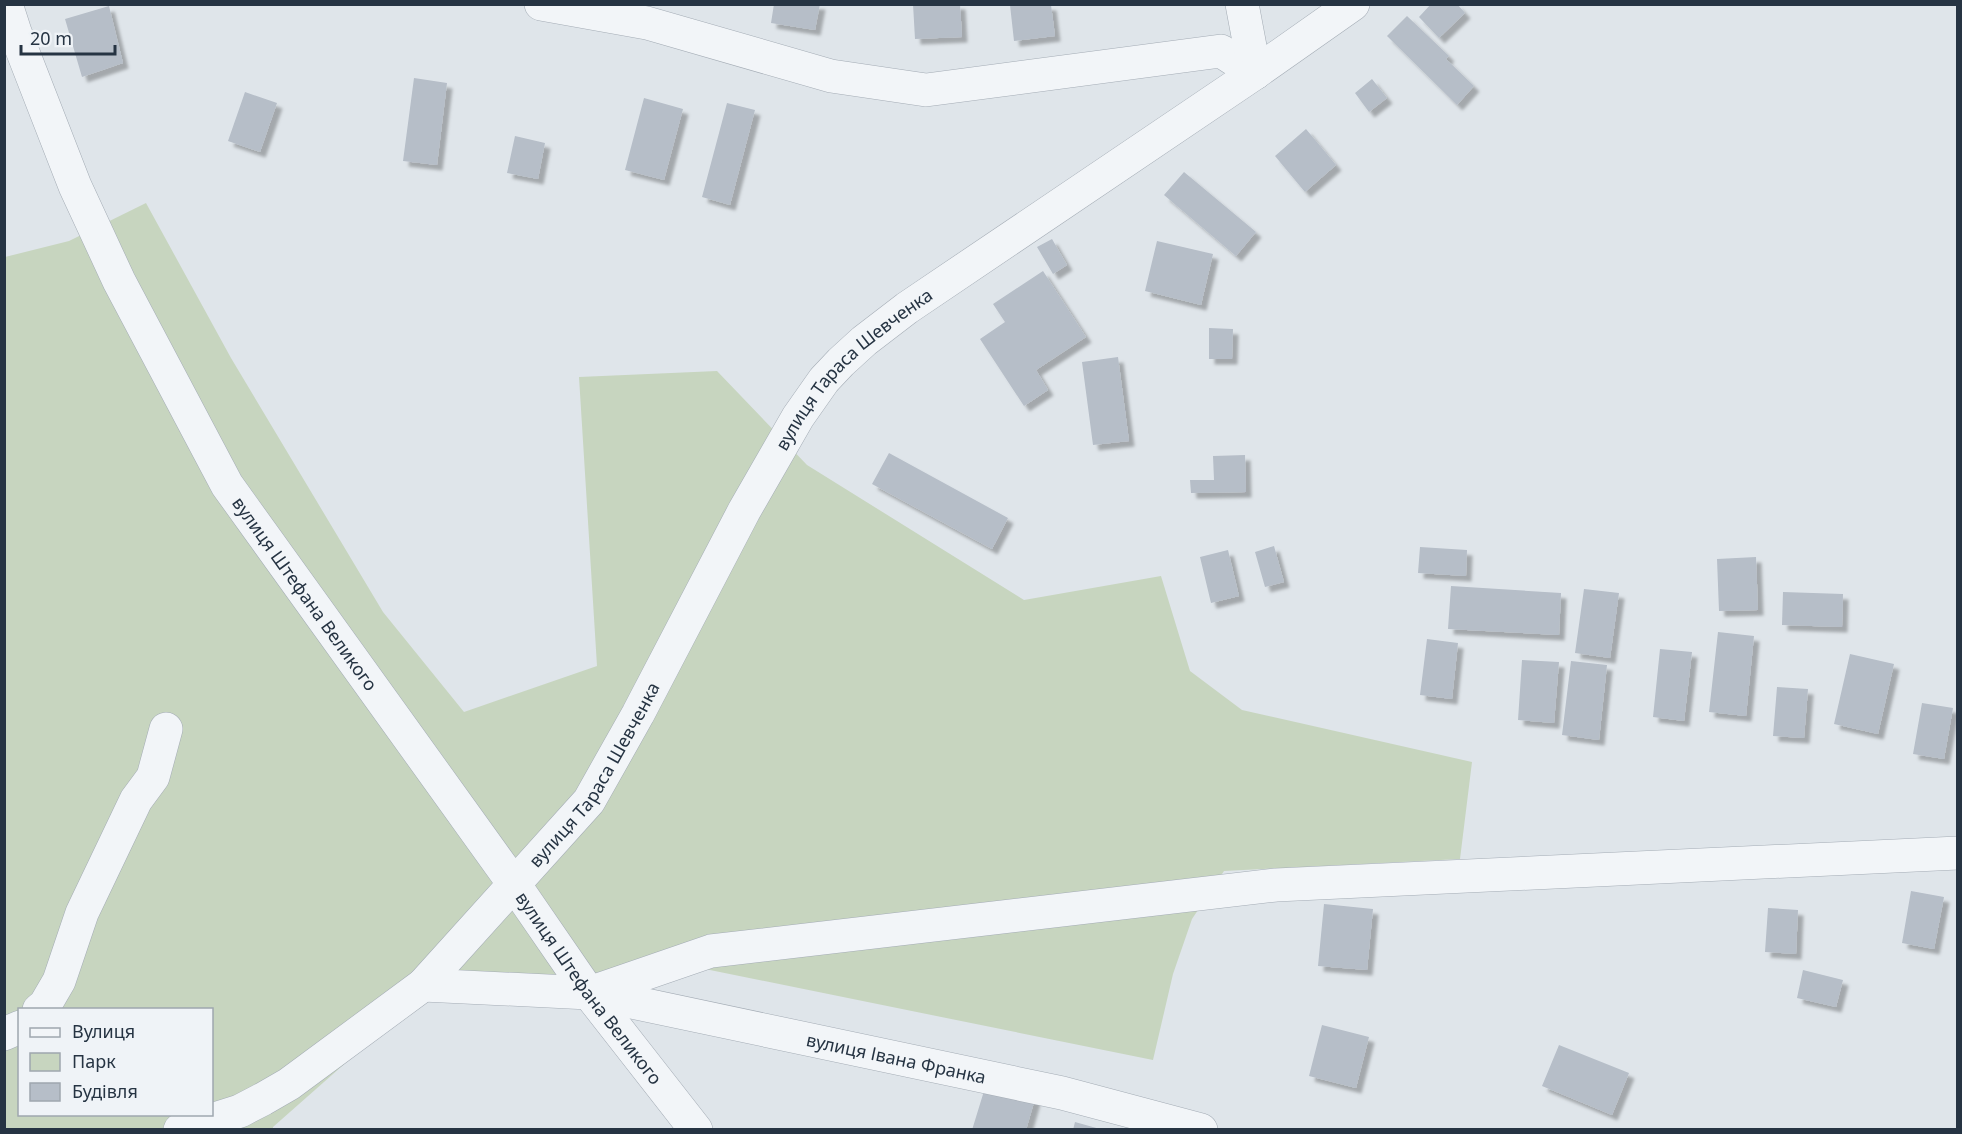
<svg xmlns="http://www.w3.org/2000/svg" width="1962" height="1134" font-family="'Noto Sans',sans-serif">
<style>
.green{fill:#c7d5bf;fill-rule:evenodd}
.building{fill:#b6bec8;filter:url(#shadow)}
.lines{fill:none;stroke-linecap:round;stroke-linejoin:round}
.minor-casing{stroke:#a4acb5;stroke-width:34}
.minor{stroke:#f2f5f8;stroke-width:33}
.labels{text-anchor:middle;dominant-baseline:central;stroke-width:4.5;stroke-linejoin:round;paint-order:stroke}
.street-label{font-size:18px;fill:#263443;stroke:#eff3f7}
</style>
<defs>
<filter id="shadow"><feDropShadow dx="5.5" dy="5.5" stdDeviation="1.5" flood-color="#0004"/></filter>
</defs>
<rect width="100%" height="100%" fill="#dfe5ea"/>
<path class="green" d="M146 203 231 358 383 612 464 712 597 666 579 377 717 371 807 465 1024 600 1161 576 1190 671 1242 710 1472 762 1460 859 1224 871 1192 919 1173 974 1153 1060 705 969 589 993 452 969 273 1127V1129H5V257L69 241ZM20 1010H212V1114H20Z"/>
<path class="building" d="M774 4H820L815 30 771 23Z
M913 4H960L962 37 915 39Z
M1431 4H1457L1465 13 1439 38 1419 17Z
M1010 5H1051L1055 36 1014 41Z
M109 6 123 63 82 77 65 19Z
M1407 16 1449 56 1446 59 1474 86 1457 105 1387 36Z
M414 78 447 83 437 165 403 161Z
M1372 79 1387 98 1369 112 1355 93Z
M245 92 277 103 260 152 228 141Z
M644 98 683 109 664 180 625 170Z
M727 103 755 110 730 205 702 197Z
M1306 129 1336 165 1305 192 1275 156Z
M515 136 545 143 538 179 507 173Z
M1184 172 1256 232 1236 256 1164 195Z
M1052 239 1067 265 1053 274 1037 247Z
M1157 241 1213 254 1201 305 1145 291Z
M1043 271 1086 337 1036 370 1048 390 1024 406 980 339 1005 322 993 304Z
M1209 328 1233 329 1232 359H1209Z
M1118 357 1129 441 1093 445 1082 362Z
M889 453 1008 518 992 549 872 484Z
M1245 455 1246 492 1191 493 1190 480H1214L1213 456Z
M1274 546 1284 582 1265 587 1255 552Z
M1420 547 1467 550 1466 576 1418 573Z
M1228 550 1239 596 1211 603 1200 557Z
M1756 557 1758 610 1719 611 1717 559Z
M1451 586 1561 593 1559 635 1448 629Z
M1584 589 1619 593 1610 658 1575 653Z
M1783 592 1843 594 1842 627 1782 625Z
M1718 632 1754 636 1746 716 1709 712Z
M1427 639 1458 643 1452 699 1420 695Z
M1660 649 1692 652 1684 721 1653 717Z
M1850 654 1894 664 1878 734 1834 724Z
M1522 660 1559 662 1554 723 1518 720Z
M1571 661 1607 665 1599 740 1562 735Z
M1777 687 1808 689 1804 738 1773 736Z
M1922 703 1953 708 1944 759 1913 754Z
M1911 891 1944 897 1934 949 1902 943Z
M1324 904 1373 909 1367 970 1318 966Z
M1768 908 1798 910 1796 954 1765 952Z
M1803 970 1843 980 1836 1007 1797 998Z
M1322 1025 1369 1037 1356 1088 1309 1076Z
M1559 1045 1629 1073 1612 1115 1542 1086Z
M988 1078 1037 1092 1026 1130H972Z
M1075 1122 1100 1129V1130H1073Z"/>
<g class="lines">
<defs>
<g id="minor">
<path id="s1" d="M6 4 15 32 75 186 119 281 227 485 514 884 589 993 696 1130"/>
<path d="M541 4 647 23 831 76 926 90 1221 51 1255 73"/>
<path d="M1242 4 1255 73"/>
<path d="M423 985 589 993 711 951 1276 885 1958 853"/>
<path id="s2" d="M589 993 1062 1093 1201 1130"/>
<path d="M39 1010 45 1005 59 981 82 913 136 800 153 777 166 729"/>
<path d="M4 1034 20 1027"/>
<path id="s3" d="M180 1130 240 1111 263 1099 289 1084 423 985 589 801 638 714 744 511 798 417 824 380 841 362 864 341 907 308 1255 73 1353 4"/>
</g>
</defs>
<use href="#minor" class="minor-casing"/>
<use href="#minor" class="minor"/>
</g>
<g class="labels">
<g class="street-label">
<text stroke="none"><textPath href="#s3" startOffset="1044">вулиця Тараса Шевченка</textPath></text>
<text stroke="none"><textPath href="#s1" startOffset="664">вулиця Штефана Великого</textPath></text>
<text stroke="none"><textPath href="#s3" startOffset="558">вулиця Тараса Шевченка</textPath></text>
<text stroke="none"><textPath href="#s1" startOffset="1150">вулиця Штефана Великого</textPath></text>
<text stroke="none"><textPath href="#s2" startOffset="314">вулиця Івана Франка</textPath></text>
</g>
</g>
<rect width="1962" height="1134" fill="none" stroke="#263443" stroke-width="12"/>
<rect x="18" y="1008" width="195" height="108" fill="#eff3f7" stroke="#9fa7af" stroke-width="1.5"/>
<rect x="30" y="1028" width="30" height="9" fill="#f2f5f8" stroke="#9fa7af" stroke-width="1.5"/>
<text x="72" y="1038" font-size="18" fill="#263443">Вулиця</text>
<rect x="30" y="1053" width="30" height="18" fill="#c7d5bf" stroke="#9fa7af" stroke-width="1.5"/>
<text x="72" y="1068" font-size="18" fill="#263443">Парк</text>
<rect x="30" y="1083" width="30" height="18" fill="#b6bec8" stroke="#9fa7af" stroke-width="1.5"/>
<text x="72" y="1098" font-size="18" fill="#263443">Будівля</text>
<path d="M21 45v9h94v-9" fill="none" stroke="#263443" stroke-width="3"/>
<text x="30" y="45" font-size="18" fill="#263443" stroke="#eff3f7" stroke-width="4.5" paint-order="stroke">20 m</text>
</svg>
